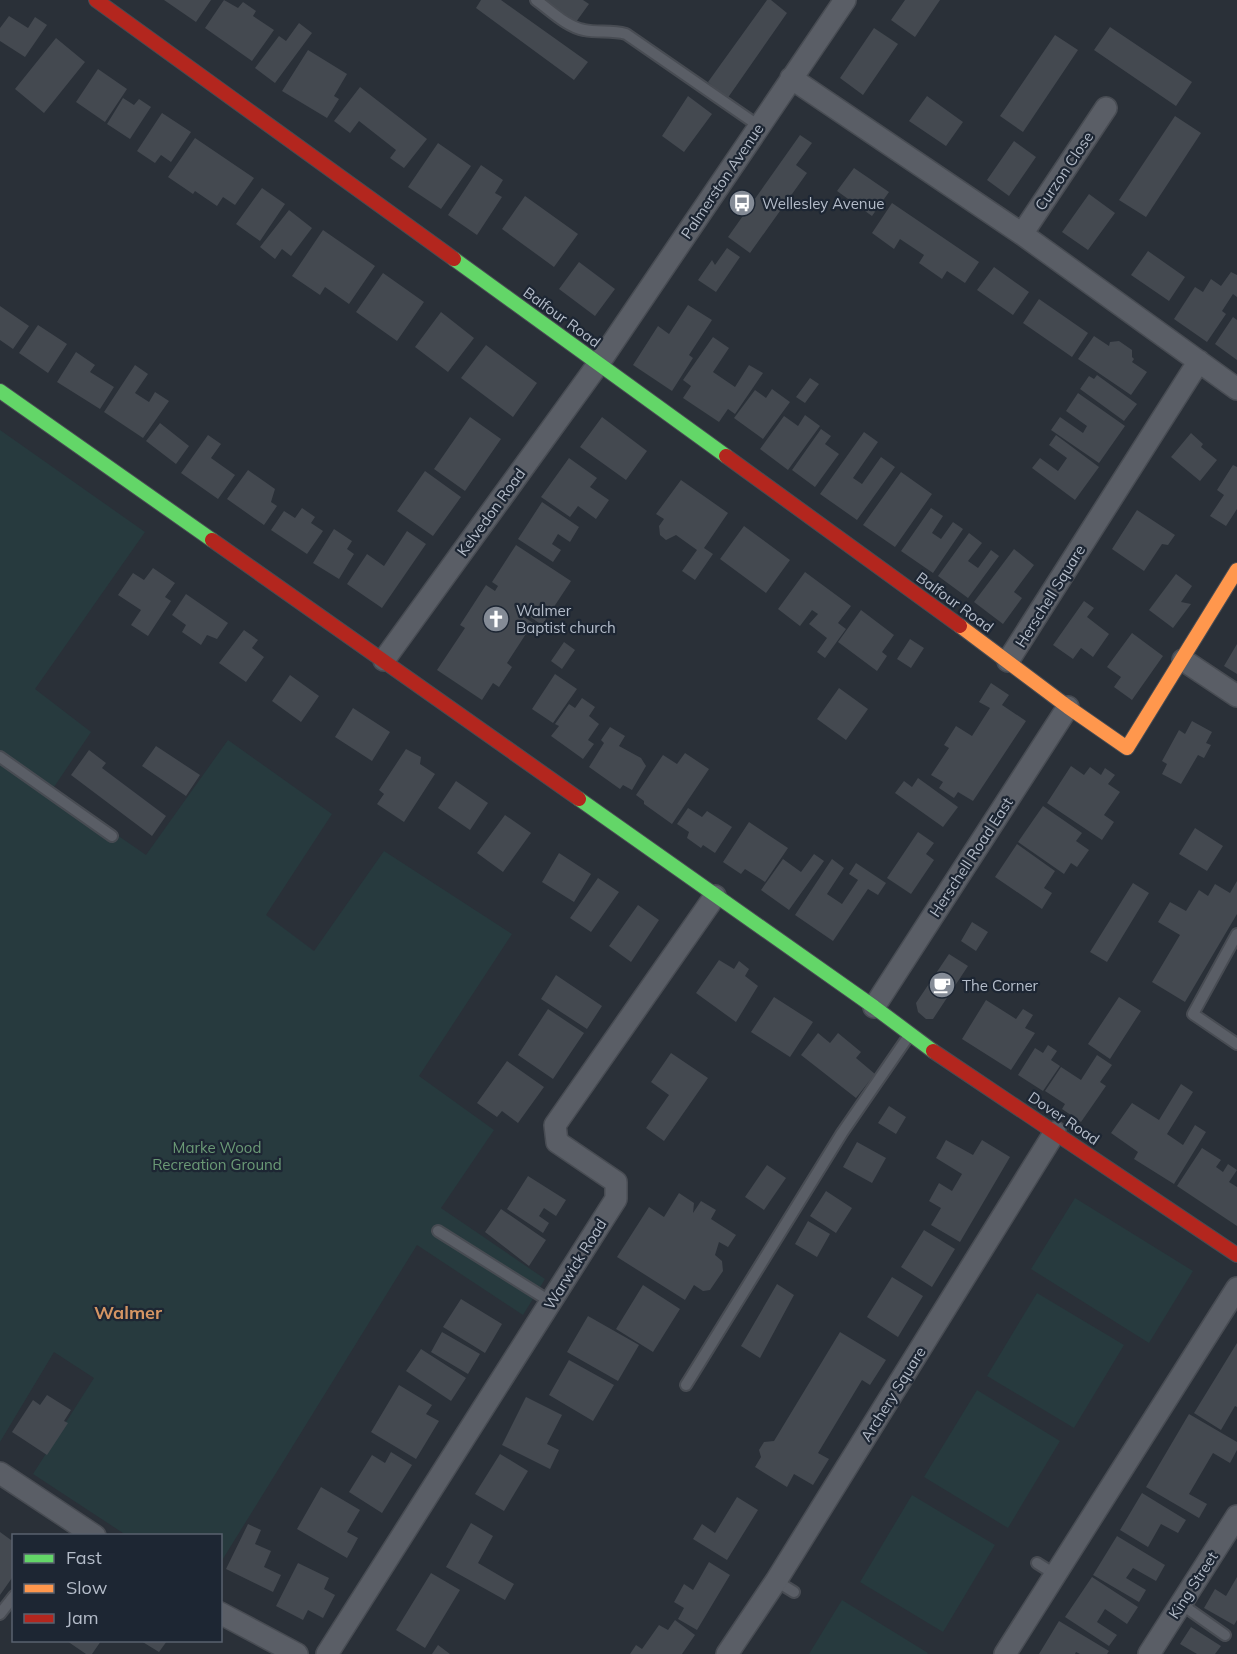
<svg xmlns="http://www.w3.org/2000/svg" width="1237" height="1654" font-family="Mulish,sans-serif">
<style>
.green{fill:#273a3e}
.building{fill:#444950}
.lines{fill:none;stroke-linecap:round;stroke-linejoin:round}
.lane-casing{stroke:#484c53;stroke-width:14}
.street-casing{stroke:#484c53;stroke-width:24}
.fast-casing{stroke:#484c53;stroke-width:16}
.slow-casing{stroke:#484c53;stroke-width:16}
.jam-casing{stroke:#484c53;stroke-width:16}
.lane{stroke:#5a5e66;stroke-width:10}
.street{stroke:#5a5e66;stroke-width:21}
.fast{stroke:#63d668;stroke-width:14}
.slow{stroke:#ff974d;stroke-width:14}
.jam{stroke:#b3261e;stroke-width:14}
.labels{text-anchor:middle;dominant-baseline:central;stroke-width:4.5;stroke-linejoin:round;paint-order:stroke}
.street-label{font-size:15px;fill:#b4bcc9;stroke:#1d2633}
.poi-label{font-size:15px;fill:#b4bcc9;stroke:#1d2633;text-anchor:start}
.park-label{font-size:15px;fill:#6b9a76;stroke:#1d2633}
.quarter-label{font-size:18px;font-weight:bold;fill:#d59563;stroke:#1d2633}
</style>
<rect width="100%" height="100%" fill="#2a3038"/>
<path class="green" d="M0 430 145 532 35 689 91 732 52 790 146 855 228 740 332 814 266 915 314 951 384 851 512 934 419 1076 494 1130 441 1208 545 1279 523 1315 417 1245 221 1562 220 1536 126 1535 33 1474 94 1378 54 1352 0 1442Z
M1075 1198 1193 1271 1149 1343 1031 1269Z
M1037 1293 1124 1345 1074 1428 987 1376Z
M977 1390 1060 1441 1008 1528 924 1477Z
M912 1495 995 1545 943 1632 860 1582Z
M842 1600 928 1653 927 1654H809Z"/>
<path class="building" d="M164 0H211L196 22Z
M224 0 238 8 243 2 256 11 253 16 274 30 252 61 205 28Z
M481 0H501L588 62 574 80 476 8Z
M545 0H583L589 4 576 22Z
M767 0H771L787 13 727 99 708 82Z
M905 0H940L915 37 891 20Z
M9 16 28 28 35 17 47 25 25 57 0 41V28Z
M299 23 312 33 275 83 255 68 279 36 286 41Z
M1110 27 1192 82 1176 106 1094 50Z
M874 28 898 44 863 95 840 78Z
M1055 35 1078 50 1023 132 1000 116Z
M56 38 85 62 44 113 15 89Z
M308 50 347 74 334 96 339 99 327 118 282 91Z
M98 69 127 89 105 122 76 102Z
M360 87 427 139 404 168 390 158 396 150 359 121 350 133 334 121Z
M688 96 712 114 684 152 662 136Z
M927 96 963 122 946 146 909 121Z
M123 98 134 105 139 99 151 107 130 139 107 124Z
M162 113 191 132 171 162 161 155 155 163 137 151Z
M1175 116 1201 133 1146 217 1119 200Z
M800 135 812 143 796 165 807 173 750 253 728 237Z
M195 138 254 178 235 205 223 197 217 206 195 191 193 194 168 177Z
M1014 141 1036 157 1009 196 987 180Z
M438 143 471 166 441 209 408 187Z
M481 165 503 180 495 193 502 197 477 235 448 215Z
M854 168 889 192 872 216 837 191Z
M262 188 285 204 260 241 236 224Z
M1089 194 1115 213 1088 250 1062 232Z
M525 196 578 234 554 267 502 229Z
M892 203 979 262 965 283 947 271 942 279 919 263 924 255 900 239 894 249 872 233Z
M289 210 312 228 291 256 282 249 275 259 260 247Z
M323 230 375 266 349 304 325 287 320 295 292 276Z
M727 248 740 257 716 292 698 280 712 260 715 265Z
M1148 251 1185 277 1169 301 1131 275Z
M579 262 615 289 595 316 559 289Z
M994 267 1029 292 1013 315 977 290Z
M1231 272 1237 275V297L1233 294 1222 311 1226 314 1207 342 1174 319 1195 287 1203 292 1211 279 1221 286Z
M383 273 424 302 397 341 356 312Z
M1039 299 1088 333 1072 357 1023 323Z
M688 305 712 320 689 355 693 358 672 391 633 365 658 326 669 334Z
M0 306 29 326 13 349 0 340Z
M441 312 474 338 448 372 415 347Z
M1233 317 1237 320V360L1215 344Z
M38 325 67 344 48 373 19 353Z
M1094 336 1109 346 1110 342 1119 341 1132 350V357L1134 359 1132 362 1147 372 1131 395 1078 359Z
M713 337 729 348 713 372 735 387 749 365 763 373 735 414 728 409 719 422 683 398 691 386 683 380Z
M486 345 537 383 513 417 461 378Z
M76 352 95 365 90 372 114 387 100 409 57 382Z
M135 365 148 374 135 393 149 402 155 392 169 401 143 438 104 412Z
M1097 375 1137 404 1124 421 1080 389 1089 376 1094 379Z
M810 378 819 384 805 403 796 397Z
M772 389 790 402 763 439 734 418 755 390 766 398Z
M1078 393 1125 426 1099 463 1051 430 1060 417 1083 433 1087 426 1066 411Z
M805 415 820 426 788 470 760 449 784 416 798 426Z
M470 417 501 439 465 491 434 469Z
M602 417 647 451 626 480 580 447Z
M160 423 189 446 176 464 146 441Z
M821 429 831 436 825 444 839 454 815 487 792 470Z
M864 432 878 442 853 478 862 484 881 457 895 467 857 520 820 494Z
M1191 433 1203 444 1201 447 1217 460 1200 481 1171 457Z
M208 435 221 444 211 458 235 475 218 499 181 473Z
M1056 435 1099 467 1075 500 1032 468 1040 458 1058 471 1067 458 1049 445Z
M569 458 597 478 590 487 609 500 596 519 578 506 570 517 541 497Z
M1233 465 1237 467V509L1226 526 1210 516 1224 495 1217 490Z
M248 470 275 489 271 502 277 506 264 525 227 499Z
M425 471 461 497 433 536 397 511Z
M901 472 932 494 895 547 863 525Z
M681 480 728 513 704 548 713 554 695 580 682 571 697 550 676 535 666 540 660 535 659 526 664 519 656 514Z
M542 502 579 527 570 542 558 534 552 544 561 550 553 562 518 539Z
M302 508 315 517 311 523 323 531 307 554 271 530 284 511 295 518Z
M931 508 943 516 932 533 941 539 953 522 963 529 933 573 901 551Z
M1137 510 1175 535 1168 545 1162 544 1144 571 1112 549Z
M744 526 790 560 766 593 720 559Z
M334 529 352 541 347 549 354 554 339 579 313 563Z
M407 531 426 544 382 608 347 584 367 554 384 566Z
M969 533 982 543 968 561 978 568 991 550 999 556 968 598 938 576Z
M516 545 571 581 542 625 523 612 521 615 533 623 507 663 512 667 499 687 493 683 482 700 437 670 465 628 460 625 486 585 495 591 498 586 492 582Z
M1014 549 1034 565 1014 592 1022 598 1003 624 974 602Z
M153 568 175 583 165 597 171 601 148 636 131 625 141 610 118 595 133 573 144 580Z
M805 572 851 606 838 623 846 629 825 658 817 652 827 638 809 624 818 614 812 610 800 626 778 609Z
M1176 574 1192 586 1181 602 1191 604 1173 628 1149 610Z
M186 594 228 623 217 639 207 635 201 645 182 632 186 625 172 615Z
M1084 601 1094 608 1087 617 1109 634 1093 657 1081 648 1073 659 1053 645Z
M861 610 894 635 882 652 887 656 877 671 838 642Z
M244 630 258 640 252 648 264 657 246 682 219 663Z
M1132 633 1163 656 1132 700 1114 687 1121 677 1107 667Z
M910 639 924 648 911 668 897 659Z
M564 642 575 650 562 669 551 661Z
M1237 644V674L1224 666Z
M555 674 577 689 553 723 532 709Z
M290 675 319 696 301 722 272 701Z
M991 683 1009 695 1002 705 1026 721 973 801 958 792 954 798 939 788 943 782 931 775 949 748 944 745 956 726 972 736 990 708 979 702Z
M839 688 868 709 846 740 817 719Z
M582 698 595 707 589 716 599 724 588 740 594 744 583 759 551 736 559 726 555 724 569 704 575 708Z
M353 708 390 732 372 761 335 737Z
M1192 721 1212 732 1206 743 1211 745 1204 758 1198 755 1181 784 1162 774 1167 764 1162 761 1179 730 1185 734Z
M610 727 625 736 619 746 641 758 646 766 632 790 623 785 620 789 589 767 604 743 601 740Z
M156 746 200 775 186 796 142 766Z
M406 749 421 757 420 764 435 774 404 822 377 804 384 794 379 790Z
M89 750 106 763 102 768 166 816 152 836 71 775Z
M685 753 709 769 672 824 644 804V801L636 795 663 755 677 764Z
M1071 766 1084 775 1090 767 1101 775 1105 768 1115 775 1108 784 1120 792 1104 815 1114 822 1102 840 1047 803Z
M918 778 958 807 943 827 895 793 904 781 912 787Z
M456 781 488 803 470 830 438 808Z
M1043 806 1082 833 1076 841 1089 850 1077 867 1071 863 1064 874 1018 842Z
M688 808 702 817 707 811 732 827 715 853 703 845 701 848 687 838 689 832 677 824Z
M505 815 531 833 503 872 477 853Z
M749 822 788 848 765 882 745 869 741 874 723 862Z
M1195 828 1223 846 1207 871 1179 854Z
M918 832 934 843 926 854 934 860 911 894 887 878Z
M1017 844 1055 871 1044 888 1052 893 1042 909 995 877Z
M559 853 591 874 574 902 542 882Z
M814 854 824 861 789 910 761 890 783 859 801 872Z
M832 859 844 868 827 894 842 904 858 880 849 874 856 863 886 883 878 895 868 889 833 941 795 915Z
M598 878 619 892 591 932 570 918Z
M1237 881V914L1185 1002 1152 982 1180 935 1158 922 1170 902 1186 911 1199 890 1208 896 1215 884 1230 893Z
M1133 883 1149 893 1107 962 1090 952Z
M638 905 659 920 631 962 609 946Z
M972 922 988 932 976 951 961 941Z
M949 954 968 966 933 1019H926L918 1012 916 1003Z
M719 960 734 969 739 961 749 969 745 976 758 986 736 1022 696 993Z
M556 975 602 1006 587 1029 541 999Z
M774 997 813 1022 790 1057 751 1032Z
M1119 997 1141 1011 1110 1059 1088 1044Z
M986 1000 1016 1019 1023 1009 1033 1015 1025 1028 1035 1033 1011 1070 962 1039Z
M548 1009 584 1033 553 1079 518 1055Z
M818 1033 830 1043 838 1033 861 1052 856 1058 875 1074 856 1098 801 1055Z
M1048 1045 1057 1051 1051 1060 1060 1066 1043 1091 1018 1075 1035 1048 1043 1053Z
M671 1053 708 1078 664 1141 646 1128 669 1095 651 1082Z
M1097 1055 1112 1065 1100 1082 1106 1086 1081 1122 1062 1109 1065 1104 1045 1091 1061 1067 1081 1080Z
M507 1061 544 1087 518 1123 502 1111 497 1117 477 1103Z
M1181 1084 1193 1092 1167 1134 1183 1145 1195 1125 1206 1132 1174 1184 1134 1159 1138 1152 1111 1133 1132 1103 1159 1120Z
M889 1106 906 1117 896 1134 878 1123Z
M946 1140 973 1155 982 1140 1010 1157 960 1242 931 1225 941 1208 929 1201 939 1183 952 1191 962 1174 936 1158Z
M857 1142 886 1158 872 1183 843 1167Z
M1202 1148 1221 1160 1216 1167 1223 1172 1228 1164 1237 1170 1229 1182 1237 1187V1226L1177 1186Z
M767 1165 786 1178 764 1210 745 1197Z
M528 1176 566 1200 556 1216 544 1208 539 1216 549 1223 543 1233 507 1209Z
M826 1191 852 1208 836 1233 810 1216Z
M679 1193 694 1203 693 1213 701 1201 716 1210 711 1219 736 1235 728 1247 719 1242 715 1255 722 1261 723 1271 710 1290 703 1291 694 1285 685 1300 617 1257 649 1207 664 1217Z
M501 1209 546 1240 529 1266 485 1232Z
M808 1221 830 1234 817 1257 795 1244Z
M924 1230 955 1249 932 1287 901 1267Z
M892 1277 923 1296 898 1337 867 1317Z
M777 1284 794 1295 760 1358 741 1346Z
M643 1285 680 1309 653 1352 616 1329Z
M461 1299 502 1324 485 1353 443 1327Z
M588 1316 639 1345 618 1381 567 1352Z
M442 1332 480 1354 468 1374 431 1352Z
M840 1332 886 1360 870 1385 862 1380 818 1453 829 1459 813 1485 794 1474 787 1487 755 1467 761 1457 759 1450 764 1442 774 1441Z
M1237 1343V1407L1235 1406 1221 1430 1194 1413Z
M421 1349 466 1378 451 1401 406 1371Z
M569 1360 614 1385 593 1421 549 1395Z
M399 1385 432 1405 426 1414 439 1421 416 1459 371 1432Z
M47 1395 71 1410 64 1421 68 1423 47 1455 12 1432 33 1400 40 1405Z
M526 1397 562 1415 547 1444 559 1450 550 1469 502 1445Z
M1189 1414 1237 1442V1450L1230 1463 1213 1453 1189 1494 1207 1504 1199 1518 1146 1487Z
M391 1452 412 1465 382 1513 349 1492 372 1455 385 1463Z
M500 1454 528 1471 504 1511 475 1494Z
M321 1487 360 1510 347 1532 358 1538 347 1558 297 1529Z
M1142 1493 1186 1520 1178 1533 1161 1524 1148 1547 1120 1530Z
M737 1497 758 1510 727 1560 693 1539 702 1524 715 1533Z
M471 1523 493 1536 478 1563 514 1584 505 1600 446 1567Z
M248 1524 261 1530 255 1544 271 1551 264 1567 281 1575 273 1592 226 1569Z
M0 1532 11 1540 14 1537V1575L0 1595Z
M1117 1536 1165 1565 1156 1581 1133 1568 1126 1578 1146 1590 1139 1602 1093 1575Z
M709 1562 730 1575 697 1630 678 1619 684 1608 674 1602 684 1584 693 1590Z
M298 1563 329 1578 324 1589 335 1595 323 1618 308 1610 303 1620 276 1606Z
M431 1573 460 1590 425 1648 396 1630Z
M1092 1577 1138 1607 1127 1624 1105 1609 1097 1622 1117 1635 1109 1646 1065 1617Z
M1237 1577V1620L1234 1625 1204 1608 1215 1589 1226 1596Z
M675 1620 695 1635 682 1654H630L636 1645 642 1649 659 1625 668 1630Z
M1059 1621 1109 1651 1107 1654H1080L1076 1652 1075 1654H1039Z
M1191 1627 1221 1646 1215 1654H1197L1180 1644Z
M67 1641H101L92 1654H86Z
M141 1641H167L159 1652Z
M438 1645 450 1654H432Z"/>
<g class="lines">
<defs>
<path id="lane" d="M536 0C550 10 567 27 584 30 598 33 611 30 626 34L759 126
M0 757 112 836
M1237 934 1193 1014 1237 1044
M438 1231 551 1302
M686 1385 842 1133 908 1037
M1037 1563 1056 1575
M776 1581 794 1592
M1181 1604 1225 1635
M0 1614 14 1596"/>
<path id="street" d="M791 78 1022 234 1237 389
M1022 234 1106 108
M384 660 599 363 845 0
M1183 660 1237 696
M1008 661 1199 361
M874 1007 1068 707
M0 1473 95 1536
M220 1613 297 1654
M327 1654 616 1199V1182L557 1142 555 1125 715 896
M727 1654 776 1581 1055 1132
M1005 1654 1237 1288
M1149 1654 1237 1516"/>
<path id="fast" d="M454 259 726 456
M0 391 212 540
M579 799 874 1007 933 1051"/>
<path id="slow" d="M960 626 1068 707 1127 748 1237 570"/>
<path id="jam" d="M96 0 454 259
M726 456 960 626
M212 540 579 799
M933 1051 1237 1255"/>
</defs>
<use href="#lane" class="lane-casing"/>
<use href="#street" class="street-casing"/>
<use href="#fast" class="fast-casing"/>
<use href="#slow" class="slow-casing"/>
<use href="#jam" class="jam-casing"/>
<use href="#lane" class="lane"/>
<use href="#street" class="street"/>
<use href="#fast" class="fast"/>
<use href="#slow" class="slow"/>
<use href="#jam" class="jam"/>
</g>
<defs>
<symbol id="bus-disc" viewBox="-11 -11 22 22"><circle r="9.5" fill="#848b96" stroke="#1d2633"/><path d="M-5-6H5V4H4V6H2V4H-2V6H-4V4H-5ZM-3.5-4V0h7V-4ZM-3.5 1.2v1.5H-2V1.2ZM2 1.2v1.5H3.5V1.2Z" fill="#fff"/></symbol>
<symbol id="church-disc" viewBox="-11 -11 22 22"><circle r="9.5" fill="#848b96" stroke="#1d2633"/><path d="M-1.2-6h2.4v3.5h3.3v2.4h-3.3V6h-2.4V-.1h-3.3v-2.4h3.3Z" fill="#fff"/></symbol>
<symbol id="cafe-disc" viewBox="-11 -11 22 22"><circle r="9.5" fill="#848b96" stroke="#1d2633"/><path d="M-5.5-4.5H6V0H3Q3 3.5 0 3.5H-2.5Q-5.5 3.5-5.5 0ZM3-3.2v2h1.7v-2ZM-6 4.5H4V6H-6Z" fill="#fff"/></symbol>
</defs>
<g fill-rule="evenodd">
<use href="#bus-disc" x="727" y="188" width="30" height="30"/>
<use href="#church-disc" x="481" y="604" width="30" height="30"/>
<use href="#cafe-disc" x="927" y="970" width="30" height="30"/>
</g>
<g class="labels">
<g class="street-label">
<text transform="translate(1064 171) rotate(-56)">Curzon Close</text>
<text transform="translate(722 181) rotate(-56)">Palmerston Avenue</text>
<text transform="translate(562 317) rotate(36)">Balfour Road</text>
<text transform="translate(491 512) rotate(-54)">Kelvedon Road</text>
<text transform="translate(1050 596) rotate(-58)">Herschell Square</text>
<text transform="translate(955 602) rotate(36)">Balfour Road</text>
<text transform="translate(971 857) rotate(-57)">Herschell Road East</text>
<text transform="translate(1064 1118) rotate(34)">Dover Road</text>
<text transform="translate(575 1264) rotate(-58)">Warwick Road</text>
<text transform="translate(893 1394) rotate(-58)">Archery Square</text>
<text transform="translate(1193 1585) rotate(-57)">King Street</text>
</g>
<g class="poi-label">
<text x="762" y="203">Wellesley Avenue</text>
<text x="516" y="610">Walmer<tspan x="516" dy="17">Baptist church</tspan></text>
<text x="962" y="985">The Corner</text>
</g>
<g class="park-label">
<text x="217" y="1147">Marke Wood<tspan x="217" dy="17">Recreation Ground</tspan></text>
</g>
<g class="quarter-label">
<text x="128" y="1312">Walmer</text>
</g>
</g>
<rect x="12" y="1534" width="210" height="108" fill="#1d2633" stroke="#59626f" stroke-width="1.5"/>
<rect x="24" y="1554" width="30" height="9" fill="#63d668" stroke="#59626f" stroke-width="1.5"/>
<text x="66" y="1564" font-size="18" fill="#b4bcc9">Fast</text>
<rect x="24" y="1584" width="30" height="9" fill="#ff974d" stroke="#59626f" stroke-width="1.5"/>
<text x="66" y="1594" font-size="18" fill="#b4bcc9">Slow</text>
<rect x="24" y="1614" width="30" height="9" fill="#b3261e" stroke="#59626f" stroke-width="1.5"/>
<text x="66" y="1624" font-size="18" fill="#b4bcc9">Jam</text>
</svg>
